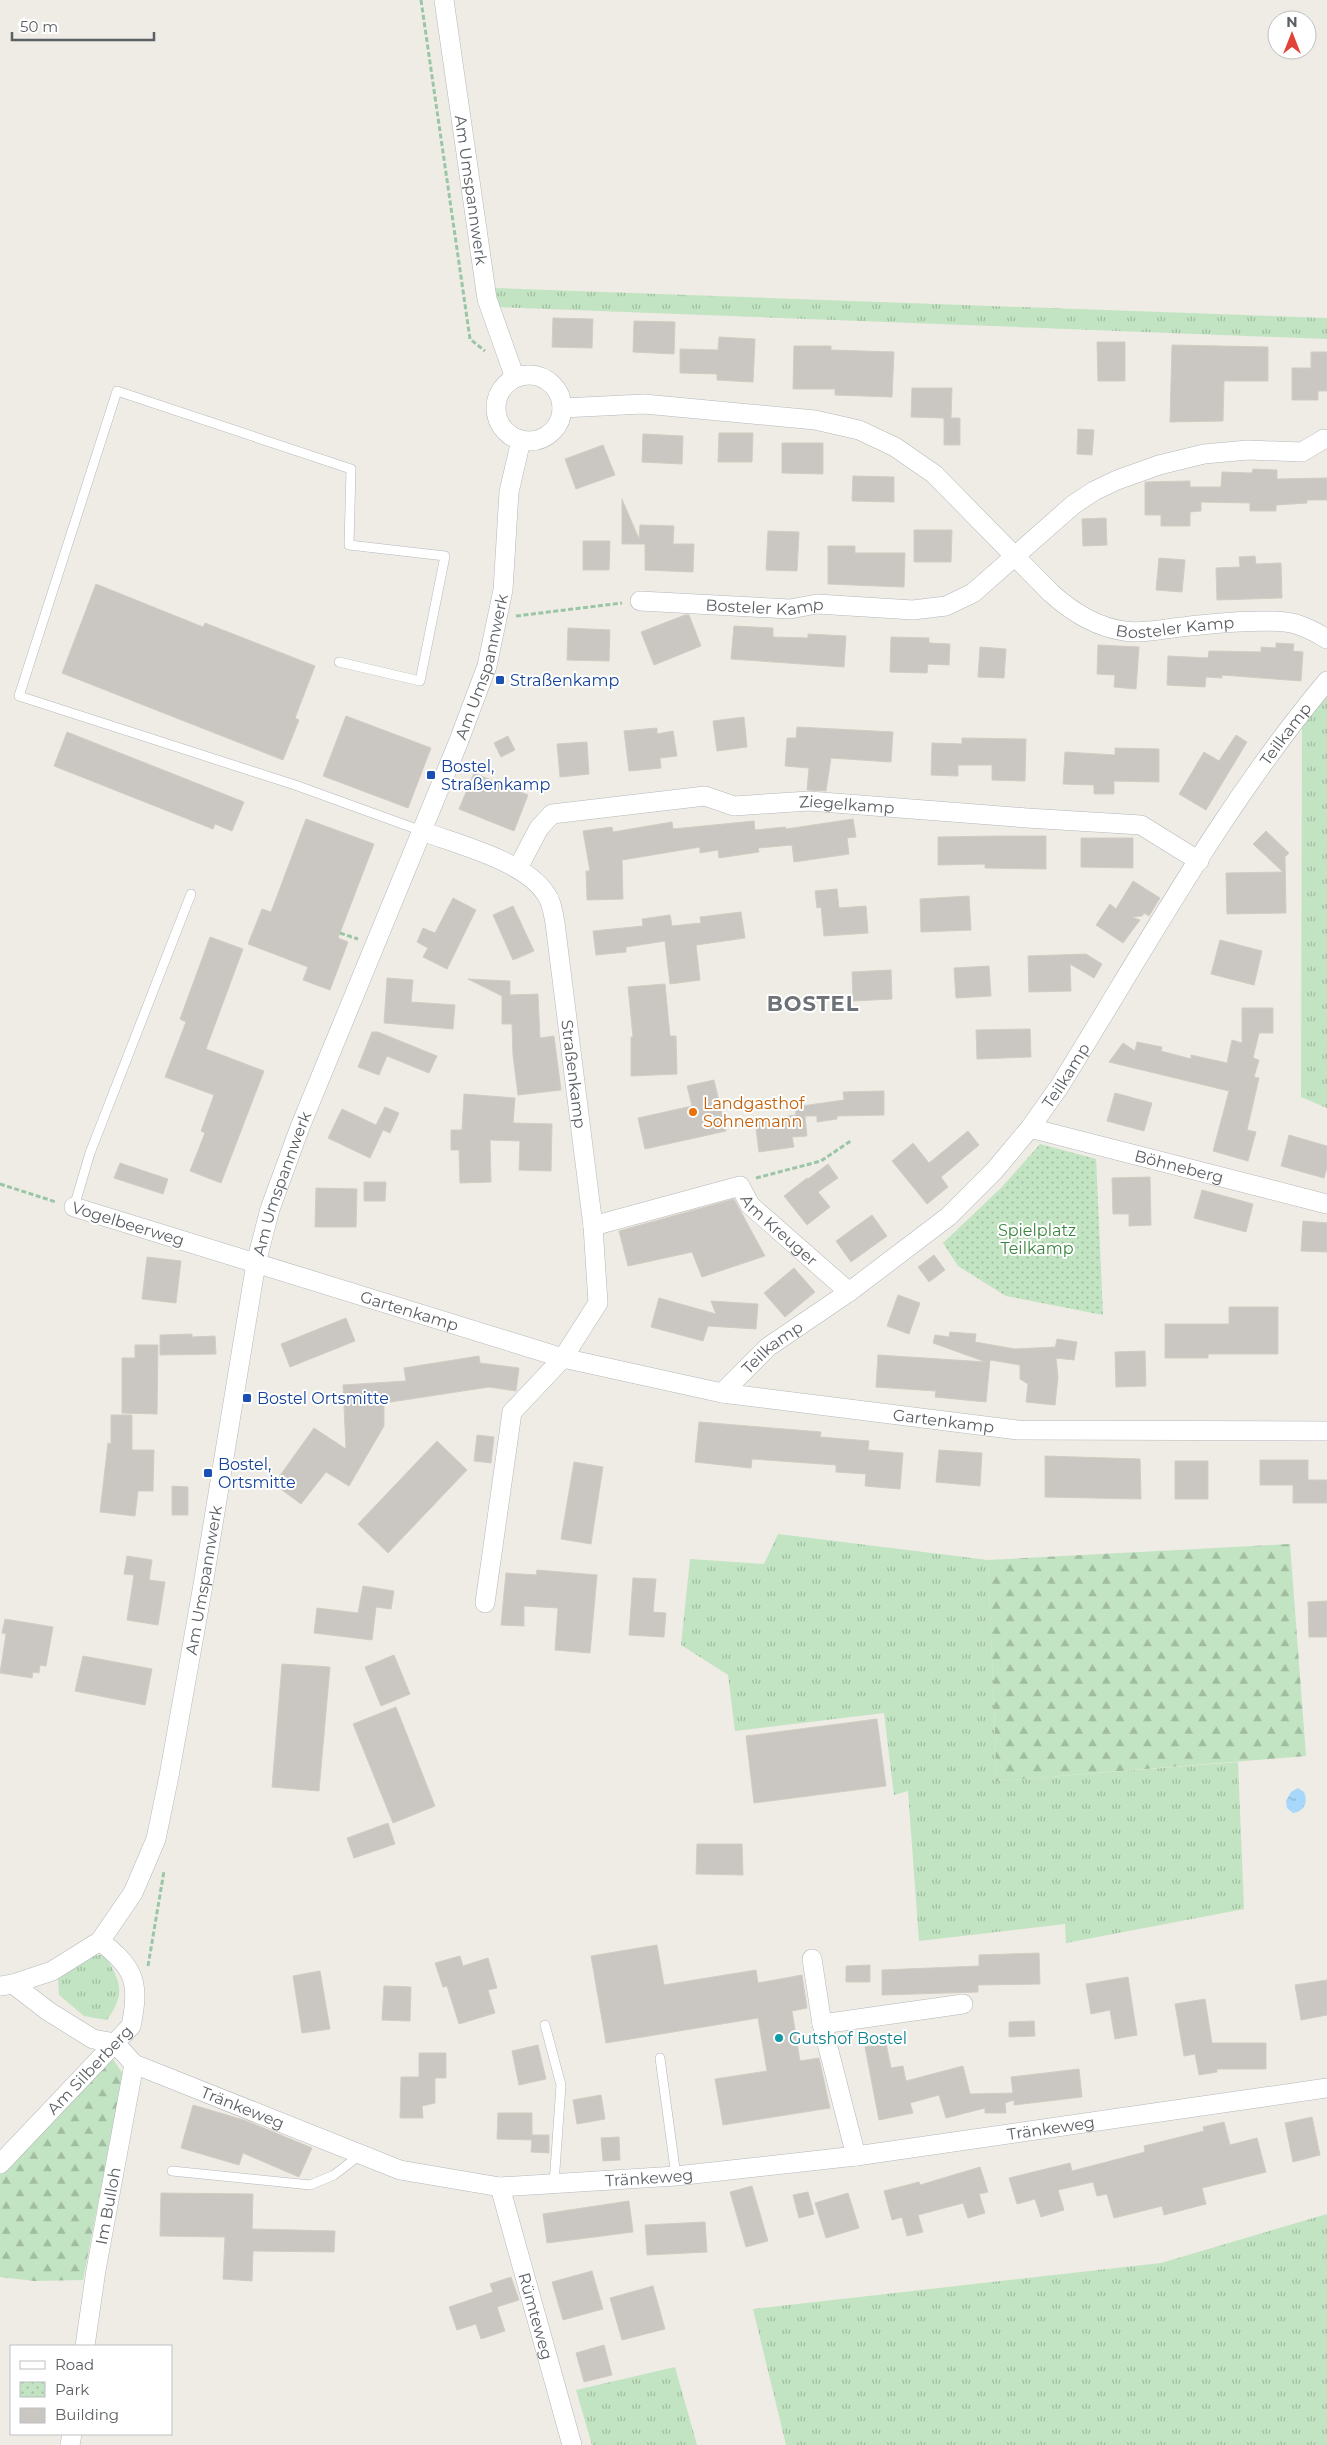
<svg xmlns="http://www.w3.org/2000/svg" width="1327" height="2445" font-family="Montserrat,sans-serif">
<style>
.grass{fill:url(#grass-tufts)}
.forest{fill:url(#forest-firs)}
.park{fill:url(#park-dots)}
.water{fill:url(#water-ripples)}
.building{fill:#cac6c1;stroke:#d2cdc3}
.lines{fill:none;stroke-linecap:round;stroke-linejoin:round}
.service-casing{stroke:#b4b7bb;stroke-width:10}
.minor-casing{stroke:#b4b7bb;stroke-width:20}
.path{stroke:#9bc5a7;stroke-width:3;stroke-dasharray:5 2.5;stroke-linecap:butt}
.service{stroke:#fff;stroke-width:9}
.minor{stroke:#fff;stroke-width:19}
.transit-dot{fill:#1a4fb4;stroke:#fff;stroke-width:2}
.food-dot{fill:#e8710a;stroke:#fff;stroke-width:2}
.culture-dot{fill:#0f9aa8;stroke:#fff;stroke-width:2}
.labels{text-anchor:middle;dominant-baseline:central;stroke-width:4;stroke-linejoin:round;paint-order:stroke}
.street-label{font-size:16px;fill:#5c6064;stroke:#fff}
.transit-label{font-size:16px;fill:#164399;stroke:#fff;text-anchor:start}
.food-label{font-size:16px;fill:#c56008;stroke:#fff;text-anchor:start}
.park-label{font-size:16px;fill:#3a853d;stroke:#fff}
.culture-label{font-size:16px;fill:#0d838f;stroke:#fff;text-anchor:start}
.district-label{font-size:21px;font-weight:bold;letter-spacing:1px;fill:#6d7276;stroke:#fff}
</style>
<defs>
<pattern id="grass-tufts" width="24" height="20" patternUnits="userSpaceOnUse" patternTransform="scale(1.25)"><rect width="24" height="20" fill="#c2e4c2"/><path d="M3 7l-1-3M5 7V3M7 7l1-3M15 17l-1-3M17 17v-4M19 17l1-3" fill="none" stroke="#a1bca1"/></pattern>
<pattern id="forest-firs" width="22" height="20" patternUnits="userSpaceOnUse" patternTransform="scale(1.25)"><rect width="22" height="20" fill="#c2e4c2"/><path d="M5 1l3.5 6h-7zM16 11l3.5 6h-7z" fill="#a1bca1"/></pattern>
<pattern id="park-dots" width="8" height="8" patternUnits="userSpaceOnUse" patternTransform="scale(1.25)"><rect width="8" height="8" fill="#c2e4c2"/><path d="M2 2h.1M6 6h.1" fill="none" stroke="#a1bca1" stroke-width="1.8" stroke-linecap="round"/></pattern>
<pattern id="water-ripples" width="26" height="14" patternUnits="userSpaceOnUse" patternTransform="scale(1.25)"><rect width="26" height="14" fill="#a7d7fb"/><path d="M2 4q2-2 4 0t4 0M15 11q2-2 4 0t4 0" fill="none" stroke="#8bb2cf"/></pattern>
</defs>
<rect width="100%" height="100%" fill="#eeece4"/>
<path class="grass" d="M493 288 1327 318V339L495 307Z
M1327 696V1108L1301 1097 1302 727Z
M778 1534 988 1560 997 1781 1238 1762 1244 1909 1066 1943 1065 1924 919 1941 908 1791 894 1795 884 1713 735 1731 728 1675 681 1645 690 1559 764 1564Z
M104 1954C120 1981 127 1992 107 2020L84 2016 59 1995 58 1979 76 1959Z
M1327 2214V2445H786L753 2309 1161 2263Z
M675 2367 697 2445H592L576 2390Z"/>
<path class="forest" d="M1290 1544 1306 1756 997 1781 988 1560Z
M112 2058 123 2074 83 2280 34 2281 0 2277V2173Z"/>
<path class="park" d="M1040 1144 1096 1159 1103 1315 1006 1296 958 1266 943 1243 1002 1187Z"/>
<path class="water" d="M1298 1788 1304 1792C1308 1802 1305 1811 1293 1813L1287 1808 1286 1801 1291 1792Z"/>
<path class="building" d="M553 318 593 319 592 348 552 347Z
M634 321 675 322 674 354 633 352Z
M719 337 755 339 753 382 717 380V374L680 373V349L718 350Z
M1097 342H1125V381H1098Z
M1172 345 1268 347V381H1224L1223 421 1170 422Z
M794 346H831V350L894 352 892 397 835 395V389H793Z
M1311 352H1327V391H1318V400H1292V368H1311Z
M912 388H952L951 418H960V445H944V418L911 417Z
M1078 429 1094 430 1092 455 1077 454Z
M719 433H753L752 462H718Z
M643 434 683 436 682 464 642 462Z
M782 443H823V474L782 473Z
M603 445 615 475 576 489 565 459Z
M1253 469 1277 470V479L1327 478V500H1307V503L1276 505V511H1250V503L1201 502V511L1190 512V526H1161V515H1145V482L1190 481V487H1221L1222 472 1252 473Z
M853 476 894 477V502L852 501Z
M622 499 639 539 640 525 674 526 673 544H694L693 572 645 570V544H622Z
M1106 518 1107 545 1083 546 1082 519Z
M914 530H952L951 562H914Z
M768 531 799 532 797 571 766 570Z
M583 541H610L609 570H583Z
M828 546H855V553H905L904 587 828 584Z
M1255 556 1256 564 1281 563 1282 598 1217 600 1216 568 1240 567 1239 557Z
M1159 558 1185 560 1182 592 1156 590Z
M96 584 203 627 205 623 315 666 295 718 299 720 283 760 62 673Z
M685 615H689L701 646 654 665 641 632Z
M734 626 773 628V637L808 638V634L846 636 844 667 731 659Z
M568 628 610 630 609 661 567 660Z
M891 637 929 638V643L950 644 949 665 928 664 927 673 890 672Z
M1276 643 1294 644 1293 651 1303 652 1301 681 1222 675V678L1206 677 1205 687 1167 685 1168 656 1208 658 1209 651 1261 652V647L1276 648Z
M1098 645 1139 647 1136 689 1114 687 1115 675 1097 674Z
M980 647 1006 649 1004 678 978 677Z
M346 716 431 748 408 808 323 776Z
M744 717 747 747 717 751 713 721Z
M797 727 893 732 891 762 831 758 826 791 807 790 809 768 785 766 787 738H796Z
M657 728V734L673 731 677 756 660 758 661 768 629 771 624 731Z
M67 732 244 802 232 831 215 824 213 829 54 766Z
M1236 735 1247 742 1206 810 1179 794 1204 752 1219 761Z
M508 736 515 750 501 757 494 743Z
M962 738 1026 739 1025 781 992 780V765H958V776L931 775 932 743 962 744Z
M587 742 589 774 560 777 557 744Z
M1115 748 1159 749V782L1114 781V794H1094V785L1063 784 1065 752 1115 755Z
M474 773 528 795 514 831 459 809Z
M306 819 374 844 338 938 348 942 330 990 303 980 308 967 248 944 262 909 271 912Z
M853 819 856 837 847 838 849 854 794 862 792 845 758 848 759 852 719 858 718 850 700 853V847L622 860 623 899 587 900 586 871H590L583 831 612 827 613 832 672 822 673 829 754 821 755 830 785 827 786 829Z
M1266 831 1289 853 1285 857 1286 913 1227 914 1226 873 1283 872 1253 844Z
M998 836H1046V869L985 868V864L938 865V837Z
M1081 838H1133V868L1081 867Z
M1133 881 1160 898 1149 916 1144 913 1142 916 1132 917 1140 920 1123 943 1096 925 1110 904 1116 909Z
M837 889 839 908 866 906 868 933 824 936 821 907 817 908 815 891Z
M969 896 971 930 921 932 920 899Z
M453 898 476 910 447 969 423 957 428 948 417 942 423 928 435 933Z
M513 906 534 951 513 960 493 915Z
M741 912 745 938 696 945 700 980 670 984 665 941 626 947V952L596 955 593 931 643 926 642 919 670 915 672 926 701 923 700 917Z
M210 937 243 949 206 1049 264 1071 221 1183 190 1171 205 1133 201 1131 214 1095 165 1077 186 1022 180 1019Z
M1220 940 1262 951 1254 985 1211 974Z
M1086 954 1102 964 1094 978 1070 964 1071 991 1029 992 1028 956Z
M989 966 991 996 956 998 954 968Z
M891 970 892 999 853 1001 852 972Z
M387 978 413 980 411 1002 455 1005 453 1029 384 1023Z
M468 979 510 981V995L538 994 540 1038 554 1036 561 1090 518 1095 513 1055 512 1024H502V996Z
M665 984 670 1036H676L677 1074 631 1076V1037H633L628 987Z
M1242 1008H1273V1033H1259L1253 1058 1259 1060 1254 1077 1259 1078 1247 1130 1256 1132 1248 1161 1213 1151 1229 1091 1109 1062 1123 1043 1135 1051 1137 1042 1162 1047 1161 1051 1191 1059V1055L1227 1063 1232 1040 1242 1043Z
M1030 1029 1031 1057 977 1059 976 1030Z
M372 1032H378L437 1056 429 1073 387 1056 379 1075 358 1067Z
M714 1080 726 1131 645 1149 638 1118 692 1106 687 1086Z
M884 1091V1115L837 1116V1119L817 1122V1116H805L807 1136 792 1137 794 1147 759 1152 755 1121 796 1115 795 1107 844 1100 843 1092Z
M1115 1093 1152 1103 1144 1131 1107 1121Z
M464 1094 515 1098 513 1123 552 1124 551 1171 519 1170 520 1141 490 1140 491 1182 460 1183 459 1150H451V1130H462Z
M385 1107 399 1113 390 1133 383 1130 370 1158 328 1138 342 1109 376 1125Z
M968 1131 979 1145 941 1177 948 1187 927 1204 892 1161 913 1143 929 1163Z
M1289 1135 1327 1146V1168L1324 1178 1281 1166Z
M120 1163 168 1179 163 1194 114 1178Z
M828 1164 838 1178 818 1192 830 1207 807 1225 784 1196 807 1178 808 1179Z
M1150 1177 1151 1225 1129 1226V1214H1113L1112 1178Z
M364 1182H386L385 1201H364Z
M316 1188 357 1189 356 1227H315Z
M1202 1190 1253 1204 1246 1232 1194 1218Z
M734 1199 765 1256 702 1277 692 1252 628 1266 619 1231Z
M872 1215 887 1236 851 1262 836 1241Z
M1303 1221 1327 1223V1252L1301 1251Z
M934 1255 945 1270 929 1282 918 1267Z
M147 1257 181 1261 176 1303 142 1299Z
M794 1268 815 1292 785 1317 764 1293Z
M898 1295 920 1303 909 1334 887 1326Z
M659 1298 716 1314 711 1301 758 1304 756 1329 708 1326 703 1341 651 1327Z
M1229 1307H1278V1354H1208V1358H1165V1324H1229Z
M346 1318 355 1341 290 1367 281 1344Z
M950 1332 976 1334 975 1342 1015 1349 1055 1347V1349L1057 1339 1077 1342 1074 1360 1056 1358 1058 1377 1055 1405 1026 1402 1028 1384 1020 1379V1365L990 1360 986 1402 935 1397 936 1391 876 1387 878 1355 986 1362 933 1343 935 1335 949 1337Z
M192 1334V1337L215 1336 216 1354 160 1355V1335Z
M135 1345H158L157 1414 122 1413V1358H135Z
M1145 1351 1146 1386 1116 1387 1115 1352Z
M479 1356 480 1363 519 1368 516 1391 489 1387 384 1403V1426L349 1486 326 1472 301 1504 274 1484 314 1428 346 1449 343 1385 406 1381 404 1368Z
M111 1415H132V1450H154L153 1491H138L135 1516 100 1512 108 1443 111 1444Z
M699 1422 821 1432 820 1437 869 1441 868 1450 903 1453 900 1489 865 1486 866 1474 836 1472V1465L752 1459 751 1468 695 1462Z
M477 1435 494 1437 491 1463 474 1461Z
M437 1441 467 1470 388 1553 358 1524Z
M939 1450 982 1453 980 1486 936 1482Z
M1045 1456 1140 1459 1141 1499 1045 1497Z
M1260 1460H1308V1480H1327V1503H1293V1485H1260Z
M1175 1461H1208V1499H1175Z
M574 1462 603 1467 591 1544 561 1539Z
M172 1486 188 1487V1515H172Z
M127 1556 152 1560 149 1580 165 1582 158 1625 127 1620 134 1575 124 1574Z
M537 1570 597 1575 590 1653 555 1650 558 1608 524 1606V1626L501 1625 506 1573 536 1575Z
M633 1578 656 1579 653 1612 666 1613 664 1637 629 1635Z
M363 1586 394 1591 391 1609 376 1607 372 1640 314 1633 317 1608 358 1613Z
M1327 1601V1637H1309L1308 1602Z
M5 1619 53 1627 46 1666 40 1665 39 1673 33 1672 32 1678 0 1673 6 1634 2 1633Z
M394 1655 410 1694 381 1706 365 1667Z
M83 1656 152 1669 145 1705 75 1691Z
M282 1664 330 1667 319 1791 272 1787Z
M396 1707 435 1806 393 1823 353 1724Z
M877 1719 886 1786 754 1803 746 1736Z
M388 1823 395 1844 354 1858 347 1838Z
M697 1844H742L743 1875 696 1874Z
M657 1945 664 1985 756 1970 758 1983 802 1975 807 2008 792 2011 800 2061 819 2058 830 2108 723 2125 715 2079 767 2071 758 2018 606 2043 591 1956Z
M1039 1953 1040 1984 978 1985V1992L882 1995V1970L979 1966V1955Z
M460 1956 463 1966 488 1958 497 1988 488 1990 495 2013 459 2024 447 1986 443 1987 435 1963Z
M870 1965V1982H846V1966Z
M320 1971 330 2029 302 2033 293 1976Z
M1128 1977 1137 2035 1115 2039 1110 2010 1091 2014 1086 1984Z
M1327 1980V2015L1301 2020 1295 1985Z
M384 1986 411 1987 410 2021 382 2020Z
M1205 1999 1212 2043H1266V2069H1217V2072L1199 2075 1195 2054 1184 2056 1175 2004Z
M1034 2021 1035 2036 1009 2037V2022Z
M886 2043 891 2068 903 2066 906 2081 963 2066 970 2094 1013 2093 1011 2077 1079 2069 1082 2097 1014 2105V2100L1005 2103 1006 2113H985V2108L946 2118 939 2095 910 2103 913 2113 879 2120 865 2047Z
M538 2045 546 2079 519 2085 512 2051Z
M419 2053H446V2078H435V2103L422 2106 423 2118H400L401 2077H419Z
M601 2095 605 2119 577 2124 573 2100Z
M193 2105 247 2121 312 2148 299 2177 243 2153 239 2165 181 2148Z
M498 2113H532V2135H549V2153L531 2152 532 2140 497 2139Z
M1312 2117 1320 2155 1293 2162 1285 2123Z
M1224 2122 1230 2145 1257 2138 1266 2172 1202 2188 1206 2204 1164 2215 1162 2206 1114 2218 1107 2194 1097 2196 1093 2182 1058 2190 1064 2210 1041 2217 1035 2199 1017 2204 1009 2178 1070 2163 1072 2171 1145 2152 1144 2146 1204 2131 1203 2127Z
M619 2137 620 2160 603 2161 601 2138Z
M980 2167 988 2192 979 2194 985 2213 968 2218 963 2203 918 2215 923 2232 907 2236 902 2217 892 2220 884 2191 919 2182 920 2185Z
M752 2186 768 2241 746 2247 730 2192Z
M808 2192 814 2214 799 2218 793 2195Z
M161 2193 253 2194 252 2229 335 2231 334 2252 253 2251 252 2281 223 2279 225 2237 160 2236Z
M848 2193 859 2228 826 2238 815 2203Z
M629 2201 633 2232 547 2243 543 2214Z
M705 2222 707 2252 647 2255 645 2225Z
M592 2271 603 2309 563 2320 552 2282Z
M511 2277 519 2300 497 2307 505 2331 481 2339 476 2324 457 2330 449 2307 493 2292 490 2284Z
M653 2286 665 2329 622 2340 610 2298Z
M604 2345 612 2375 584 2382 576 2353Z"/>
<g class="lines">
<defs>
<path id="service" d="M339 662 420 681 445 556 349 545 351 469 117 391 19 696 295 785 422 831
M74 1207 90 1153 191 894
M545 2025 561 2085 554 2184
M660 2058 676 2176
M172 2171 310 2185 334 2175 360 2155"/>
<g id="minor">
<path id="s1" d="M444 0 487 299 515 378"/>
<circle cx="529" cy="408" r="33"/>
<path id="s2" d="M562 408 644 404 815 420 859 430 895 447 934 474 1051 593C1072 612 1096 627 1124 631 1143 634 1163 629 1181 627 1209 624 1270 617 1296 624 1307 628 1318 633 1327 639"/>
<path id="s3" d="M640 601 790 609 817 604 913 610 946 606 973 593 1073 505 1094 491 1117 480 1159 465 1204 454 1248 450 1302 452 1324 439"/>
<path id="s4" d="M422 831C459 845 525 861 546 894 552 902 553 913 555 923L593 1226 598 1303 563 1358 512 1412 485 1603"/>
<path id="s5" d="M518 868 539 828 552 814 705 796 734 806 809 801 1027 818 1141 825 1199 861"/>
<path id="s6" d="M1030 1128 1327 1204"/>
<path id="s7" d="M74 1207 563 1358 722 1393 1018 1430 1327 1431"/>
<path id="s8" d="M593 1226 740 1186 750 1205 849 1292"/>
<path id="s9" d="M722 1393 768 1347 849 1292 949 1216 994 1171 1030 1128 1059 1087C1145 949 1223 805 1327 681"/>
<path d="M812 1959 822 2024 856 2156"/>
<path id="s10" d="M13 1984 48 2011 93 2039 115 2043 134 2064 400 2170 500 2187 676 2176 856 2156 1327 2088"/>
<path id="s11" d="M0 1986 13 1984 52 1971 100 1941 133 1893 156 1839 169 1776 203 1585 256 1263 270 1209 300 1127 458 743 487 666 503 590 509 492 521 440"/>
<path d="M822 2024 963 2004"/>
<path id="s12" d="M0 2164 131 2026C140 1983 135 1968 100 1941"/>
<path id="s13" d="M500 2187 572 2445"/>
<path id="s14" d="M85 2346 96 2270 134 2064"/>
<path d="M70 2445 72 2434"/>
</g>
</defs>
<use href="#service" class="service-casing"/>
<use href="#minor" class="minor-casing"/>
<path class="path" d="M421 0 470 339 485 351
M516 616 622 603
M340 933 358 939
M756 1178 821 1161 852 1140
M0 1184 56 1202
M148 1966 164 1871"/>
<use href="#service" class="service"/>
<use href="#minor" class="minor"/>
</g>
<g class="transit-dot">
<rect x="495" y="675" width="10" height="10" rx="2.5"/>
<rect x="426" y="770" width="10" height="10" rx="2.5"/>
<rect x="242" y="1393" width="10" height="10" rx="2.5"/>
<rect x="203" y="1468" width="10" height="10" rx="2.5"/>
</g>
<circle class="food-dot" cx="693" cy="1112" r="5"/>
<circle class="culture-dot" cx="779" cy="2038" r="5"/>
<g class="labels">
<g class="street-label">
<text stroke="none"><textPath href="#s1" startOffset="192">Am Umspannwerk</textPath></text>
<text stroke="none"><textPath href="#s3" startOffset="125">Bosteler Kamp</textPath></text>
<text stroke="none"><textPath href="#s2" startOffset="688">Bosteler Kamp</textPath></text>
<text stroke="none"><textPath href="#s11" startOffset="1451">Am Umspannwerk</textPath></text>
<text stroke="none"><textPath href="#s9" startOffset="878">Teilkamp</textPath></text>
<text stroke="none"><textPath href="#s5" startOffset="362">Ziegelkamp</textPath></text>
<text stroke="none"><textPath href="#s4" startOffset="324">Straßenkamp</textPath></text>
<text stroke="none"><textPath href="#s9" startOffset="472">Teilkamp</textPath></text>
<text stroke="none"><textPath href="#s6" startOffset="154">Böhneberg</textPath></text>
<text stroke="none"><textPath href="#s11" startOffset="896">Am Umspannwerk</textPath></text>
<text transform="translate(128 1224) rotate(17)">Vogelbeerweg</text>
<text stroke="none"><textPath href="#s8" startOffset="212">Am Kreuger</textPath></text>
<text stroke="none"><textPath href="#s7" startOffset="351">Gartenkamp</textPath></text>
<text stroke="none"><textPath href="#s9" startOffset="68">Teilkamp</textPath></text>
<text stroke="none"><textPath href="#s7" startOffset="898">Gartenkamp</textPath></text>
<text stroke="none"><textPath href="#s11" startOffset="491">Am Umspannwerk</textPath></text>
<text stroke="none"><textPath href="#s12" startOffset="130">Am Silberberg</textPath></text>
<text stroke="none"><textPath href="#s10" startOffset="265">Tränkeweg</textPath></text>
<text stroke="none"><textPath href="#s10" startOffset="1090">Tränkeweg</textPath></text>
<text stroke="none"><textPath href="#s10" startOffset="685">Tränkeweg</textPath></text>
<text stroke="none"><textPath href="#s14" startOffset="142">Im Bulloh</textPath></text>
<text stroke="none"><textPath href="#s13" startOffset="134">Rümteweg</textPath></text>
</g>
<g class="transit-label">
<text x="510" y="680">Straßenkamp</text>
<text x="441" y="766">Bostel,<tspan x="441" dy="18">Straßenkamp</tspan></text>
<text x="257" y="1398">Bostel Ortsmitte</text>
<text x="218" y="1464">Bostel,<tspan x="218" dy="18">Ortsmitte</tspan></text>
</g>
<g class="food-label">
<text x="703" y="1103">Landgasthof<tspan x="703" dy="18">Sohnemann</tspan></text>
</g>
<g class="park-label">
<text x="1037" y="1230">Spielplatz<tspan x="1037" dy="18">Teilkamp</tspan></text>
</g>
<g class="culture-label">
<text x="789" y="2038">Gutshof Bostel</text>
</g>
<g class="district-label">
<text x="813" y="1003">BOSTEL</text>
</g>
</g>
<rect x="10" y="2345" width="162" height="90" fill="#ffffff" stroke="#bebfc1"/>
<rect x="20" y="2361" width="25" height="8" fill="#ffffff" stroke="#bebfc1"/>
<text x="55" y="2370" font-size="15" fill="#5c6064">Road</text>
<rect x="20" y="2382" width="25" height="15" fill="url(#park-dots)" stroke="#bebfc1"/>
<text x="55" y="2395" font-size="15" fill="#5c6064">Park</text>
<rect x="20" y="2408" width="25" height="15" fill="#cac6c1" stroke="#bebfc1"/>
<text x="55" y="2420" font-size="15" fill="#5c6064">Building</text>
<g transform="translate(1292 35)"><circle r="24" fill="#ffffff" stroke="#bebfc1"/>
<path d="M0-4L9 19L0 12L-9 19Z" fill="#e14337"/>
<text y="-8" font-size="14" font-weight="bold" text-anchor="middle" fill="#5c6064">N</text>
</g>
<path d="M12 32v8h142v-8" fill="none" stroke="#5c6064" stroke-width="2.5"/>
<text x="20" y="32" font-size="15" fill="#5c6064" stroke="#ffffff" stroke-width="4" paint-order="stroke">50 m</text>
</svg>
